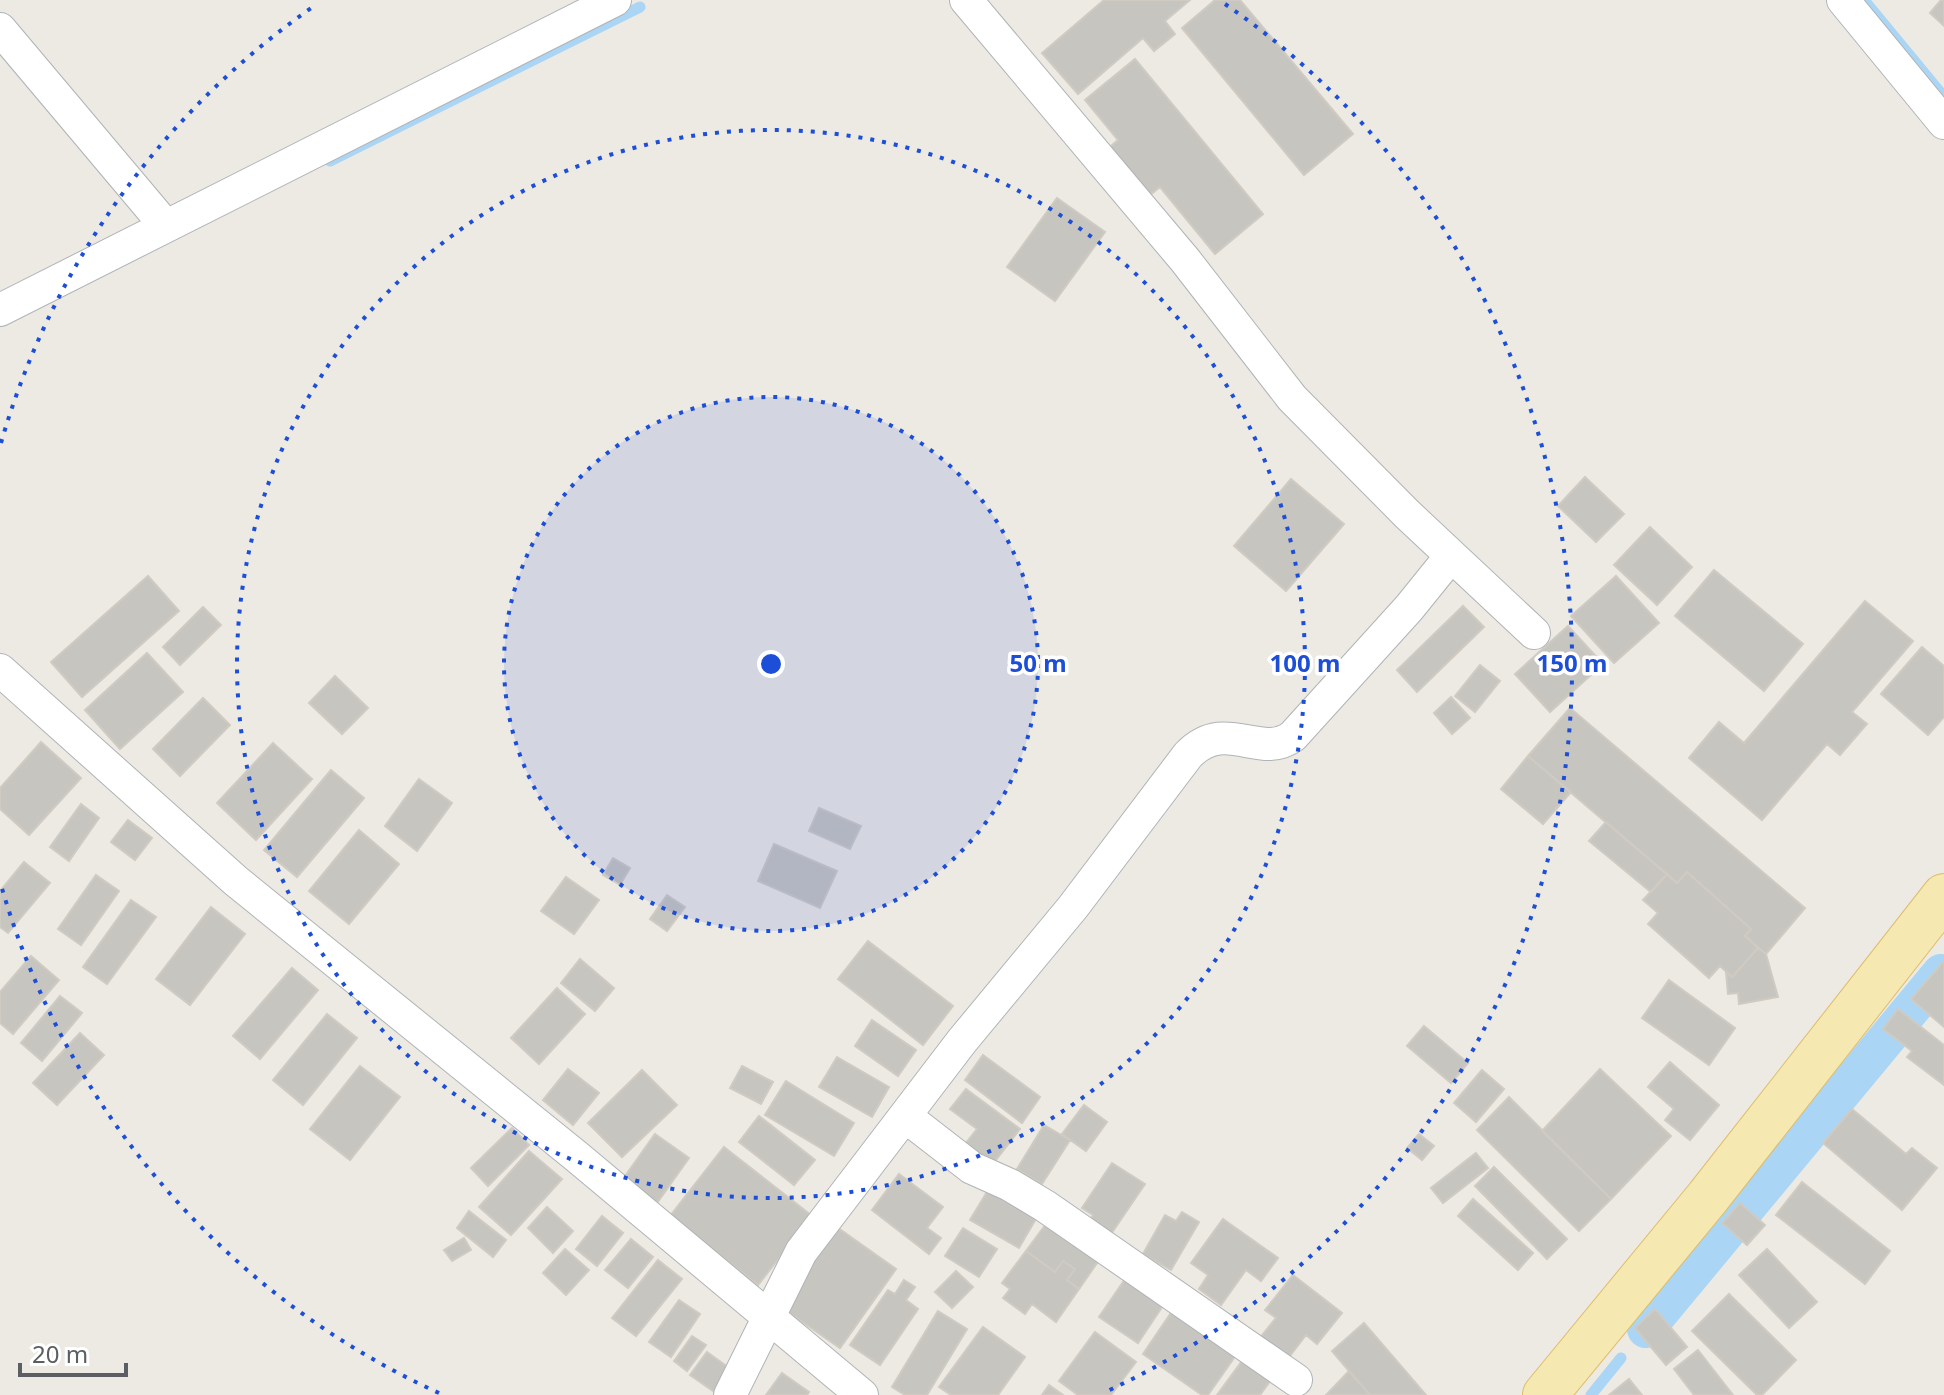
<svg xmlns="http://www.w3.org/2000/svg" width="1944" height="1395" font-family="'Noto Sans',sans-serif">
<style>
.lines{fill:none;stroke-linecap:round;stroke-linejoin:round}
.stream{stroke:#abd5f4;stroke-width:11}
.canal{stroke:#abd5f4;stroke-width:38}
.building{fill:#c7c5c0;stroke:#d0cbc2;stroke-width:2}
.minor-casing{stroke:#b0b3b7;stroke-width:34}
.primary-casing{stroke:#dfbc69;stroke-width:46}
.minor{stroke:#fff;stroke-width:32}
.primary{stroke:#f5e8b0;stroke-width:44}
.ring{fill:none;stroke:#1d4ed8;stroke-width:4;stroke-dasharray:4 8}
.centre{fill:#1d4ed8;stroke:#fff;stroke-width:4}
.ring-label{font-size:24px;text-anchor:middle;font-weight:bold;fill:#1d4ed8;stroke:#fff;stroke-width:7;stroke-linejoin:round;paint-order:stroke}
</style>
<rect width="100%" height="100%" fill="#eceae3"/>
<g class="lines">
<path class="stream" d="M1864 0 1944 97
M330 161 640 7
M1591 1395 1621 1358"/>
<path class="canal" d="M1646 1329 1941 973"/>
</g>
<path class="building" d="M1104 0H1190L1165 21 1175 34 1154 51 1143 38 1078 94 1042 53Z
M1215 0H1240L1353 134 1304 175 1182 28Z
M1941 0H1944V26L1930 13Z
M1135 59 1263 214 1215 254 1160 187 1145 199 1105 151 1118 140 1085 100Z
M1057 198 1105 232 1055 301 1007 267Z
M1585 477 1624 514 1596 542 1558 506Z
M1291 479 1344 524 1286 591 1234 546Z
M1650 527 1692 567 1657 605 1614 565Z
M1714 570 1803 644 1764 691 1675 616Z
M148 576 179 611 82 697 51 662Z
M1616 576 1659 623 1614 663 1571 616Z
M1865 601 1913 641 1852 712 1867 724 1840 755 1827 744 1762 820 1689 758 1719 722 1744 743Z
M1463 606 1484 627 1417 692 1397 670Z
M203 607 221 625 180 665 163 647Z
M1568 626 1603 664 1550 712 1515 674Z
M1922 647 1944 666V717L1928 735 1881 694Z
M147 653 183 692 120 749 85 710Z
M1480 665 1500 681 1475 712 1455 696Z
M335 676 368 708 342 734 309 703Z
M1451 697 1470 718 1452 734 1434 713Z
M203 698 230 725 180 776 153 749Z
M1570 708 1805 908 1766 954 1745 936 1751 929 1687 872 1677 883 1528 756Z
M41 742 81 778 29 835 0 809V788Z
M273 743 312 779 256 840 217 803Z
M1528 756 1571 792 1543 824 1501 789Z
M331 770 364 798 297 877 264 850Z
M419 779 452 803 417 851 385 826Z
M81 804 99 818 69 861 50 847Z
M819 808 861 826 850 849 809 831Z
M128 820 152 838 135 860 111 842Z
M1606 822 1667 874 1651 892 1589 841Z
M359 830 399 864 349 924 309 891Z
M774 844 837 871 820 908 758 881Z
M613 858 630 868 620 885 603 875Z
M24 862 50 883 8 933 0 927V891Z
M1687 872 1751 929 1745 936 1758 948 1732 977 1720 966 1709 978 1648 924 1658 913 1643 900 1667 874 1677 883Z
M96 875 119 891 81 945 58 929Z
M566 877 599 900 574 934 541 911Z
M667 895 685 907 667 931 650 919Z
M131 900 156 917 107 984 83 967Z
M211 907 245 934 190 1005 156 979Z
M868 941 953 1006 923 1045 838 979Z
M1758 948 1766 954 1778 997 1739 1004 1738 993 1728 994 1726 972 1732 977Z
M31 956 59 980 13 1034 0 1023V992Z
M580 959 614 988 595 1011 561 983Z
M1944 961V1027L1911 999Z
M292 968 318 990 260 1059 233 1036Z
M1669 980 1735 1028 1709 1065 1642 1018Z
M557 988 585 1014 539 1064 511 1038Z
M60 996 82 1013 42 1061 21 1043Z
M1898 1009 1944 1045V1085L1907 1057 1912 1051 1883 1029Z
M327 1014 357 1038 303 1105 273 1080Z
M872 1020 916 1050 898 1076 855 1046Z
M1424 1026 1468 1063 1451 1083 1407 1046Z
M80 1033 104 1055 57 1105 33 1083Z
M983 1055 1040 1097 1022 1123 965 1080Z
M837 1057 889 1087 872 1117 819 1087Z
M1670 1062 1719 1105 1690 1140 1665 1120 1674 1109 1648 1087Z
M360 1066 400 1097 350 1160 310 1129Z
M742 1066 773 1082 761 1104 730 1088Z
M568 1069 599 1093 573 1125 543 1100Z
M1600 1069 1671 1136 1611 1199 1542 1131Z
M642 1070 677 1105 622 1157 588 1123Z
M1482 1070 1504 1089 1476 1122 1454 1103Z
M786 1081 854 1123 834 1156 765 1115Z
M966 1089 1020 1129 988 1170 961 1149 977 1129 950 1109Z
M1509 1097 1611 1199 1579 1231 1477 1130Z
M1084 1105 1107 1122 1086 1151 1062 1134Z
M1852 1109 1906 1154 1912 1148 1937 1168 1902 1210 1823 1143Z
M759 1116 815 1160 794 1185 739 1142Z
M1044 1125 1070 1140 1042 1184 1017 1169Z
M512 1128 529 1145 488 1186 471 1168Z
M655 1134 689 1158 657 1203 623 1179Z
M1419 1134 1434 1146 1422 1160 1407 1148Z
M724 1147 812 1216 758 1285 670 1216Z
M529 1151 562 1179 511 1235 479 1207Z
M1476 1153 1488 1168 1443 1203 1431 1188Z
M1112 1163 1145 1184 1107 1240 1086 1227 1093 1215 1082 1208Z
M1494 1167 1567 1239 1547 1259 1475 1186Z
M899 1174 943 1207 927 1228 941 1238 929 1254 872 1210Z
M993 1182 1041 1210 1019 1248 970 1220Z
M1802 1182 1890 1251 1865 1284 1776 1215Z
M1473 1199 1533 1253 1518 1270 1458 1216Z
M1740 1203 1765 1225 1747 1245 1722 1223Z
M547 1207 573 1231 553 1253 528 1228Z
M469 1211 506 1240 493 1257 457 1228Z
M1182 1212 1199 1222 1171 1270 1143 1254 1165 1215 1176 1221Z
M602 1216 623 1233 597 1266 576 1249Z
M1052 1216 1104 1253 1079 1289 1067 1280 1075 1269 1063 1261 1055 1272 1026 1251Z
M1223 1219 1278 1258 1261 1281 1246 1270 1221 1305 1199 1289 1208 1275 1191 1263Z
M834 1225 896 1269 840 1348 778 1305Z
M963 1228 997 1249 979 1277 945 1256Z
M464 1238 471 1250 452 1261 444 1250Z
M631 1239 653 1257 628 1288 605 1270Z
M565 1249 589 1270 566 1295 543 1273Z
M1767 1249 1817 1302 1789 1328 1739 1275Z
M1026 1251 1055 1272 1063 1261 1075 1269 1067 1280 1079 1289 1056 1322 1032 1304 1025 1314 1003 1298 1010 1289 1002 1283Z
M658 1260 682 1279 636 1336 612 1318Z
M956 1271 973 1287 952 1308 935 1292Z
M1130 1272 1168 1298 1138 1343 1099 1317Z
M1293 1275 1342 1313 1317 1344 1306 1335 1286 1361 1259 1339 1276 1318 1265 1310Z
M904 1280 915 1287 906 1300 918 1309 880 1365 850 1345 888 1290 895 1294Z
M1729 1294 1796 1360 1762 1395H1757L1692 1331Z
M679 1300 700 1314 671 1357 649 1342Z
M1177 1304 1241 1348 1208 1395H1202L1143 1354Z
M1655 1309 1687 1347 1666 1365 1635 1328Z
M938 1311 967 1329 927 1395H905L892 1387Z
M1364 1323 1426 1395H1370L1349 1371 1332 1351Z
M983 1327 1025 1357 998 1395H951L939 1387Z
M1095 1332 1136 1362 1111 1395H1078L1059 1381Z
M692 1336 706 1345 687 1371 674 1361Z
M1698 1350 1733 1395H1694L1674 1369Z
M707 1352 732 1370 716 1393 690 1375Z
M1248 1353 1276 1373 1260 1395H1217Z
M1349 1371 1370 1395H1326Z
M782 1373 809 1392 807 1395H766Z
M1629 1379 1642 1395H1609Z
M1049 1385 1063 1395H1042Z"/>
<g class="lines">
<defs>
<path id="minor" d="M966 0 1185 260 1292 398 1407 514 1534 633
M1843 0 1944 123
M0 29 165 225
M0 310 615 0
M0 670 236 881 576 1156 862 1395
M905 1116 972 1168 1010 1185 1045 1206 1296 1380
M730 1395 801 1252 962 1041 1073 907 1188 755C1226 716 1260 761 1293 736L1409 608 1451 556"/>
<path id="primary" d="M1545 1395 1708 1197 1944 896"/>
</defs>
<use href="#minor" class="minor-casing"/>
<use href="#primary" class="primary-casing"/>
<use href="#minor" class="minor"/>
<use href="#primary" class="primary"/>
</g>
<circle cx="771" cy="664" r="267" fill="#1d4ed8" fill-opacity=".12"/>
<g class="ring">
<circle cx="771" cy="664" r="267"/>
<circle cx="771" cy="664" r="534"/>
<path d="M439 1393A801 801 0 0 1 1 885M1 443A801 801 0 0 1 317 4M1225 4A801 801 0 0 1 1103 1393"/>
</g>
<circle cx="771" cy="664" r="12" class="centre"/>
<g class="ring-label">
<text x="1038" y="672">50 m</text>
<text x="1305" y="672">100 m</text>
<text x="1572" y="672">150 m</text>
</g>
<path d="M20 1363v12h106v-12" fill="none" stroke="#5b5e62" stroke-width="4"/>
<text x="32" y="1363" font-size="24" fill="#5b5e62" stroke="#ffffff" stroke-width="6" paint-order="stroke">20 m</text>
</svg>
